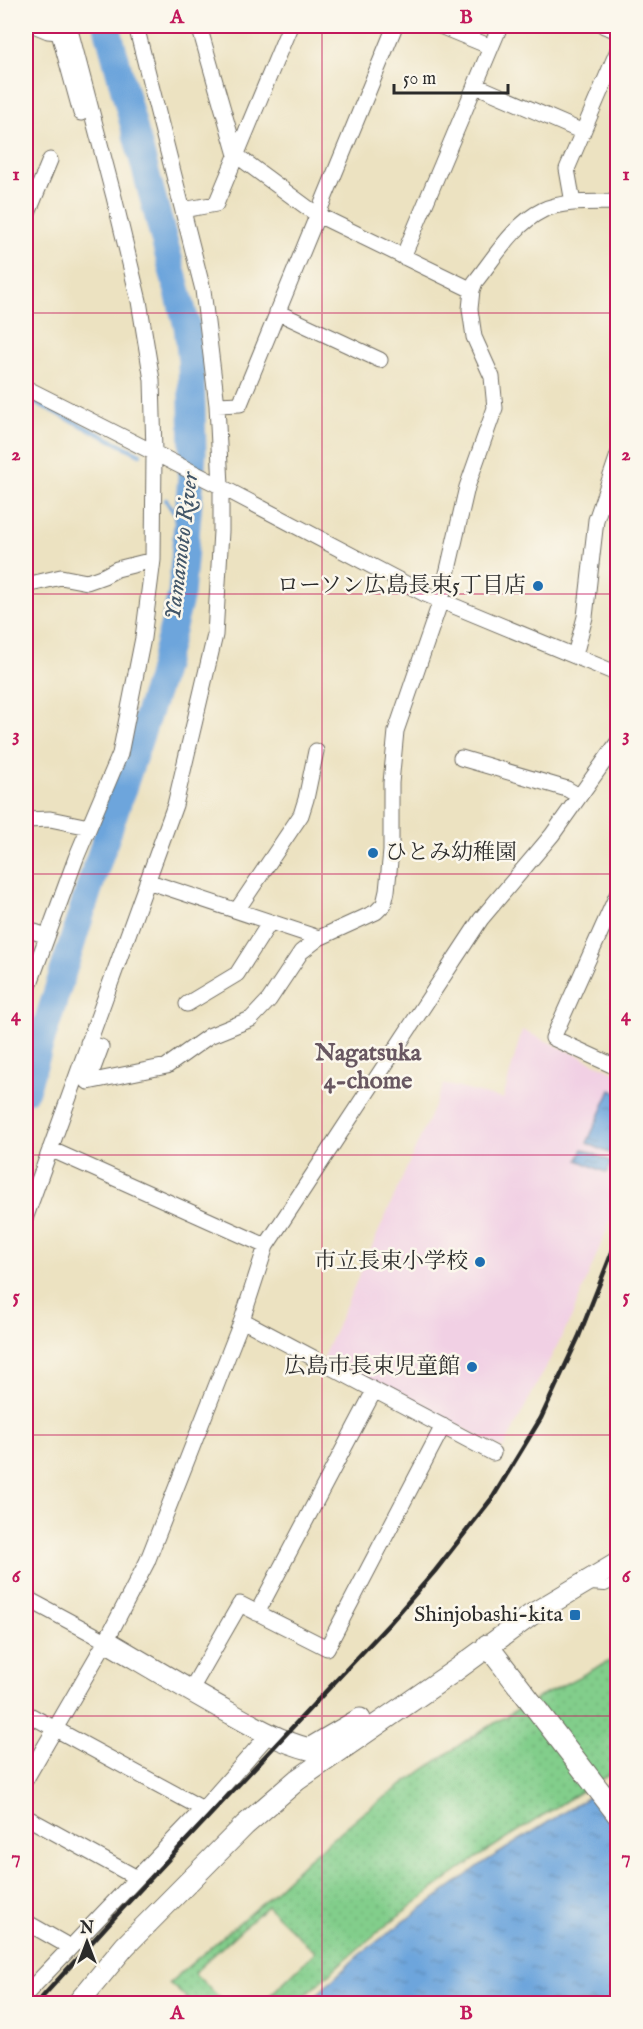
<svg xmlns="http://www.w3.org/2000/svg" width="643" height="2029" font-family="'IM FELL English','Noto Serif JP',serif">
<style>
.built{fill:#f1d0e4}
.grass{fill:url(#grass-dots);stroke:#567c5b;stroke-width:1.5}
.water{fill:url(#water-ripples);stroke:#4c6884;stroke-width:1.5}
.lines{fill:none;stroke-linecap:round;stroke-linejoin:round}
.stream{stroke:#6da5dc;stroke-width:4.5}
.river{stroke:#6da5dc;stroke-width:27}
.lane-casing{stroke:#6f6b60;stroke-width:10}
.street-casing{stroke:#6f6b60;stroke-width:17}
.secondary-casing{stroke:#6f6b60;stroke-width:23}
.lane{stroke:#fff;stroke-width:8}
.street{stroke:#fff;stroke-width:15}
.secondary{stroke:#fff;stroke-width:21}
.rail{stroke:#2b2b2b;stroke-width:4.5}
.grid{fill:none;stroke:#c2185b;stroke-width:1.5;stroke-opacity:0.55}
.poi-dot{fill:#1f6fb2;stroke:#fbf7ec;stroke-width:2}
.labels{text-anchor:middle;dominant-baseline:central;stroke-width:5;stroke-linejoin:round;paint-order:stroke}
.poi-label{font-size:22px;fill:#2b2b2b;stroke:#fbf7ec;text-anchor:end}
.water-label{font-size:24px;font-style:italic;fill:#425669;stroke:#fbf7ec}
.neighbourhood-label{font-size:24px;font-weight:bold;fill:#685761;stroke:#fbf7ec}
.neatline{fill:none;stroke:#c2185b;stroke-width:2}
.grid-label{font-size:20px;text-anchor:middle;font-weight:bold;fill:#c2185b}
</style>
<defs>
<pattern id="grass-dots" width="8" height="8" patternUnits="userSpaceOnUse" patternTransform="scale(1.5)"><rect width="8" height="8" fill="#82ce8b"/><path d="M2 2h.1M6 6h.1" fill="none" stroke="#70b178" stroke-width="1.8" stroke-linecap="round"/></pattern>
<pattern id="water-ripples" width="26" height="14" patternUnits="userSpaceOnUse" patternTransform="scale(1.5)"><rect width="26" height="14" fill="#6da5dc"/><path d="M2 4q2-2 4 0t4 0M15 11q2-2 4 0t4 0" fill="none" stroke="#5a87b3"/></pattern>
</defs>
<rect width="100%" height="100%" fill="#fbf7ec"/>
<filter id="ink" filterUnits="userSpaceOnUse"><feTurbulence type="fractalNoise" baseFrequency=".0167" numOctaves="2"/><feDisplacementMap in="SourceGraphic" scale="12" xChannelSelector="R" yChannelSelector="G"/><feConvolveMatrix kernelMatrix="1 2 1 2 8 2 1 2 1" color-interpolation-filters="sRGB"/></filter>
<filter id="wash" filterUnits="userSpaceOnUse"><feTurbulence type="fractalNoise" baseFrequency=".008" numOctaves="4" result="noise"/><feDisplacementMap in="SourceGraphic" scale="24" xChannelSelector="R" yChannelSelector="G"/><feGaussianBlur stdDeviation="1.35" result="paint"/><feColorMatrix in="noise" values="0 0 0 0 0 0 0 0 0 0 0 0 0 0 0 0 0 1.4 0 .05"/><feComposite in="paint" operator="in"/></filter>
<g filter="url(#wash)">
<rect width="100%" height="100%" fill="#ece2c1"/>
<path class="built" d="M522 1030 617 1073V1204L571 1319 503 1449 323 1357 444 1084 503 1099Z"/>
<path class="grass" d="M617 1657V1770L597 1782 534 1700Z
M526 1704 589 1786C551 1811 512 1834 474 1860 412 1903 352 1951 297 2003H262L315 1952 267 1906 194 1973 225 2003H192L169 1983 263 1902 308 1859 364 1812 464 1742Z"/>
<path class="water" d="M611 1090 617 1093 618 1152 616 1156 587 1143Z
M583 1149 612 1162 607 1173 578 1160Z
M617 1779V2003L307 2004 359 1955 483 1863Z"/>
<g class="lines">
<path class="stream" d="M26 398 140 454
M166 500 173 511 187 519"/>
<path class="river" d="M26 1090 89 889 159 681 181 595 193 454 191 361 187 326 107 26"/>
</g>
</g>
<g filter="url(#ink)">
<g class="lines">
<defs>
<path id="lane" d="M590 1586 605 1587 618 1581"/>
<path id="street" d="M36 26 48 31 59 32
M57 26 81 113
M199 26 236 155 316 214 472 290
M440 26 491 47
M604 26 618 31
M475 85 583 132
M573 203 567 169 618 50
M183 210 216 204 290 26
M26 218 50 160
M403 257 500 26
M277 312 380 360
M26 388 214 483 425 594 618 674
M217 405 240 404 395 26
M26 585 61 577 87 582 104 576 117 569 153 560
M575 655 585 617 596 520 618 455
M461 758 567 789 579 796
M26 820 50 819 89 827
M147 881 319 938
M618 893 553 1038 618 1068
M237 910 301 815 306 799 316 751
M26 929 47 936
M26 994 76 858 120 754 143 638 153 560 154 452 152 380 139 301 114 197 69 26
M187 1004 237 974 270 922
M88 1043 101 1047 88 1082 167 1066 209 1036 251 1019 269 1000 301 952 319 938 376 912 384 904 387 891 391 851V783L396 731 441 600 467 487 495 408 492 377 474 337 470 309 472 290 475 282C495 257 514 224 543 210 565 200 594 203 618 202
M50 1149 266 1246
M26 1216 175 805 215 635 221 531V486L217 405 203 290 136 26
M242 1320 493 1453
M26 1598 106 1641
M257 1613 374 1391
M190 1691 240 1604 327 1648 443 1426
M26 1713 203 1809
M26 1779 106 1641 147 1562 242 1320 266 1246 481 919 552 835 618 742
M26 1817 137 1878
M26 1922 70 1947
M26 1994 203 1809 269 1734"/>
<path id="secondary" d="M106 1641C147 1665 188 1690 230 1713 255 1727 281 1742 309 1749L360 1719
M487 1645 618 1815
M77 2004 125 1946 245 1825 297 1780 456 1670 531 1615 618 1563"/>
</defs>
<use href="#lane" class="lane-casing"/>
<use href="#street" class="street-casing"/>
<use href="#secondary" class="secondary-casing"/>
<use href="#lane" class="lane"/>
<use href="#street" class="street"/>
<use href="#secondary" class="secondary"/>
<path class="rail" d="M36 2004 122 1909 390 1623 435 1571 493 1497 541 1418 579 1336 618 1237"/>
</g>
</g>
<path class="grid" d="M322 26V2004M26 313H618M26 594H618M26 874H618M26 1155H618M26 1435H618M26 1716H618"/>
<g class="poi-dot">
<circle cx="538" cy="586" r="6"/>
<circle cx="373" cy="853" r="6"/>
<circle cx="480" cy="1262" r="6"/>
<circle cx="472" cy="1367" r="6"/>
<rect x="569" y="1609" width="12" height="12" rx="3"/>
</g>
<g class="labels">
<g class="poi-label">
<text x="526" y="586">ローソン広島長束5丁目店</text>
<text x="385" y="853" text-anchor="start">ひとみ幼稚園</text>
<text x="468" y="1262">市立長束小学校</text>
<text x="460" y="1367">広島市長束児童館</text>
<text x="563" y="1615">Shinjobashi-kita</text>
</g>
<g class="water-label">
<text transform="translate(182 546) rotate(-83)">Yamamoto River</text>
</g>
<g class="neighbourhood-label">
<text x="368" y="1053">Nagatsuka<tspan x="368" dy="28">4-chome</tspan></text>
</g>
</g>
<rect width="643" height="2029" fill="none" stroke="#fbf7ec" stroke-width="66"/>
<g transform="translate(87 1942)" stroke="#fbf7ec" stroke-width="4.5" paint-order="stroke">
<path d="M0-4.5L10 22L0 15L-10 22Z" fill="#2b2b2b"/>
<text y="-9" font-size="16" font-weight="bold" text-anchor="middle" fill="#2b2b2b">N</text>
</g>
<path d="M394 84v9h114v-9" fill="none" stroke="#2b2b2b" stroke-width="3"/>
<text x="403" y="84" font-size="18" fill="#2b2b2b" stroke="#fbf7ec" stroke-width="4.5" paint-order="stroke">50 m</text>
<rect x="33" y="33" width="577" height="1963" class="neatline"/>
<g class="grid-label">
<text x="177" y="23">A</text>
<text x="466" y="23">B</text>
<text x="16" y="180">1</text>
<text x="626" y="180">1</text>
<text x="16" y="460">2</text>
<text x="626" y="460">2</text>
<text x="16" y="741">3</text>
<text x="626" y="741">3</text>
<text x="16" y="1021">4</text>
<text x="626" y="1021">4</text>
<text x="16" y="1302">5</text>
<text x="626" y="1302">5</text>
<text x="16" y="1582">6</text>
<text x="626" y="1582">6</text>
<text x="16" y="1863">7</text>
<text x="626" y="1863">7</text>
<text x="177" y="2019">A</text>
<text x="466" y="2019">B</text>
</g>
</svg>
